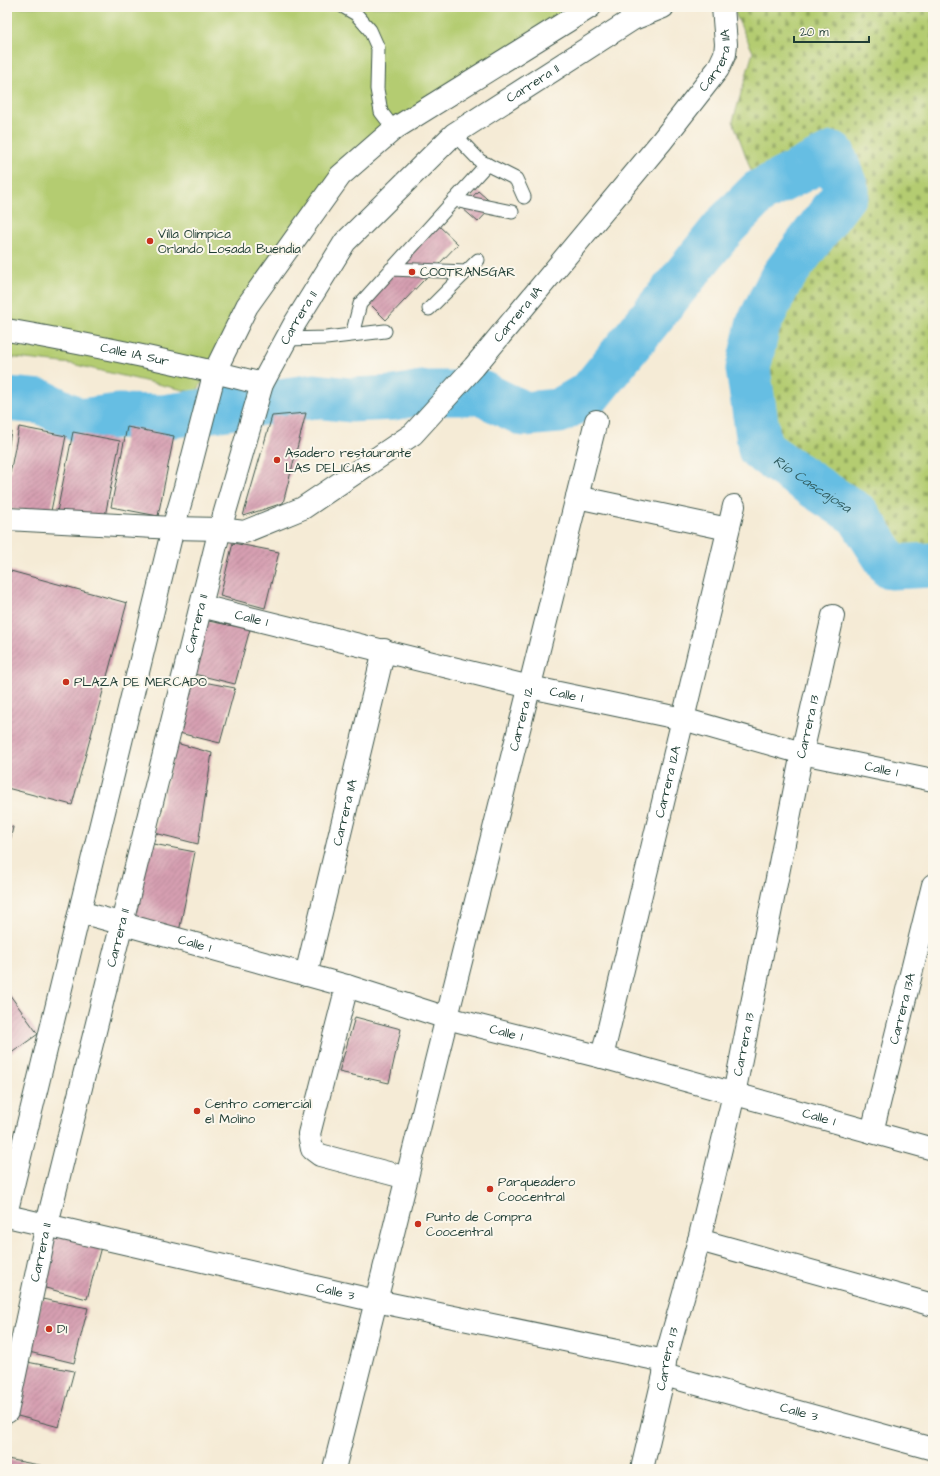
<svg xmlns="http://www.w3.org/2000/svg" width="940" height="1476" font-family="'Architects Daughter',sans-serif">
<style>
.grass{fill:#b4cc71;stroke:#6a8452}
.cemetery{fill:url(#cemetery-stones);stroke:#6a8452}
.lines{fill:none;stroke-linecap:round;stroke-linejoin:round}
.river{stroke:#66bee3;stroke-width:45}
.building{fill:url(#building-hatch)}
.service-casing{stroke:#3f574c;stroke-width:15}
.minor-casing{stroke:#3f574c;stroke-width:24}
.secondary-casing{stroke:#3f574c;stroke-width:24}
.service{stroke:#fff;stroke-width:13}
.minor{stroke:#fff;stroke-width:22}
.secondary{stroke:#fff;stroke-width:22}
.poi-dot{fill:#c8321e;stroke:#fbf7ec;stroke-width:1.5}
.labels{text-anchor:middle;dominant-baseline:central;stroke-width:4;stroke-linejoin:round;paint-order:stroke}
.street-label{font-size:13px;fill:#1f3d34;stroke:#fbf7ec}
.poi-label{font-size:13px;fill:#1f3d34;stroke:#fbf7ec;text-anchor:start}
.water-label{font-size:14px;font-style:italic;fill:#315d60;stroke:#fbf7ec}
</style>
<defs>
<pattern id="cemetery-stones" width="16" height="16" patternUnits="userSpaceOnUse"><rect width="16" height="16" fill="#b4cc71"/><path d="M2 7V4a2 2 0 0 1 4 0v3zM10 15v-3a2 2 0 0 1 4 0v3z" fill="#92a75e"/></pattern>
<pattern id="building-hatch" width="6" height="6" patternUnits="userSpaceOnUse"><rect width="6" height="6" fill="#d69fb1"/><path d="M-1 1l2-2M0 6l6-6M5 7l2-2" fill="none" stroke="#ad8391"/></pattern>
</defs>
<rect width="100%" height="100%" fill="#fbf7ec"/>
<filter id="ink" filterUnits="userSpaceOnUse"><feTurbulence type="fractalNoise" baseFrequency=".025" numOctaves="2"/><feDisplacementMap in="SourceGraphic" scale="8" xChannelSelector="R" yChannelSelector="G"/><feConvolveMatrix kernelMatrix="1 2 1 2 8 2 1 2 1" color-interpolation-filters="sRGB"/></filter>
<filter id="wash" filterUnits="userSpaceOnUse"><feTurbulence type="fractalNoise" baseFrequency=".012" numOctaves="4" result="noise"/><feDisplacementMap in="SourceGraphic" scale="16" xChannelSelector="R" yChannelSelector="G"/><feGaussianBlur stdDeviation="0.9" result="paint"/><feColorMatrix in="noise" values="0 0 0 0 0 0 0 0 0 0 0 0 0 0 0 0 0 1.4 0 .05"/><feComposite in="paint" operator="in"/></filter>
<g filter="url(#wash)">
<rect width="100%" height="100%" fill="#f5ebd6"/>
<path class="grass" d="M7 7H590L340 176 247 306 196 393 72 364 7 357Z"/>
<path class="cemetery" d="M732 7H933V565L891 567 858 515 809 483 760 449 748 369 758 325 781 279 847 191 833 154 759 192 733 121 753 52Z"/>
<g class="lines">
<path class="river" id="s1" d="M7 399 42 402 80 421 118 416 162 417 315 396 350 400 394 398 421 393H481L524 414 559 411 590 393 726 225 759 192 833 154 847 191 781 279 758 325 748 369 760 449 809 483 858 515 891 567 933 565"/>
</g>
<g id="blocks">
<path class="building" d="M478 191 494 205 478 222 462 208Z
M438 225 458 244 386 320 367 301Z
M306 413 283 503 243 516 272 416Z
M19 427 66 436 50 516 7 508V489Z
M127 427 174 436 158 516 111 507Z
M7 431H11L8 450H7Z
M73 432 120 441 104 521 57 512Z
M233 543 279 552 265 608 220 596Z
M7 570 127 603 72 805 7 788Z
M203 620 250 629 235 684 190 673Z
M188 679 235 688 220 743 175 732Z
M176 743 212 753 198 844 155 833Z
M7 826 13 827 8 851 7 850Z
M148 843 195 852 179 932 132 923Z
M7 991 38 1034 7 1056Z
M355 1017 401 1029 389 1083 339 1072Z
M55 1234 102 1243 87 1299 42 1287Z
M42 1299 88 1308 74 1363 29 1352Z
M27 1362 74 1371 59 1427 14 1415Z
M7 1459 55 1468V1469H7Z"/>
</g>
</g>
<g filter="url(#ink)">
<use href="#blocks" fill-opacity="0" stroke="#3f574c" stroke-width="1"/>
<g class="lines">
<defs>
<path id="service" d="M344 7 356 14 370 30 378 48 377 89 381 112 394 129
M454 134 480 161 516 179 524 197
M454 200 512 212
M391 269 466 272
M429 309 478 260
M352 335 360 304 487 164
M286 339 326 338 385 331"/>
<g id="minor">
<path id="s2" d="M7 330C92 345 178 362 262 384"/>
<path d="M577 497 728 529"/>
<path id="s3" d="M7 519 173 528 220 529 244 532 303 508 413 434 474 367 661 142 718 69 725 54 726 44 723 7"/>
<path id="s4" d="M201 606 530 687 683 719 802 753 933 780"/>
<path id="s5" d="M80 912 347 986 447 1018 602 1057 933 1149"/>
<path id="s6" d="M306 975 384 650"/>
<path d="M347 986 309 1134 312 1149 320 1155 407 1178"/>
<path id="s7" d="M602 1057 734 506"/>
<path id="s8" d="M872 1132 933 885"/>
<path id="s9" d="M7 1216 376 1301 665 1361"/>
<path d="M699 1240 933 1305"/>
<path id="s10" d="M664 1375 933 1449"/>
<path id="s11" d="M334 1469 596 421"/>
<path id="s12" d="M642 1469 664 1375 665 1361 699 1240 734 1094 802 753 833 616"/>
</g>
<g id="secondary">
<path d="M7 1210 173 528 185 487 215 371 247 306 340 176 394 129 590 7"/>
<path id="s13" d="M7 1412 47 1224 220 529 262 384 295 323 345 242 454 134 633 19 663 7"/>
</g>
</defs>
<use href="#service" class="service-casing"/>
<use href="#minor" class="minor-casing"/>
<use href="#secondary" class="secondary-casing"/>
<use href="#service" class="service"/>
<use href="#minor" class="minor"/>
<use href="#secondary" class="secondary"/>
</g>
</g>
<g class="poi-dot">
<circle cx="150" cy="241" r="4"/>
<circle cx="412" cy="272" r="4"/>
<circle cx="277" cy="460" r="4"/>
<circle cx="66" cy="682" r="4"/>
<circle cx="197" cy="1111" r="4"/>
<circle cx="490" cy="1189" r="4"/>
<circle cx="418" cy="1224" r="4"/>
<circle cx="49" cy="1329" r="4"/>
</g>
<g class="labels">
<g class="street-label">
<text stroke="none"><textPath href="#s3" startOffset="917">Carrera 11A</textPath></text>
<text stroke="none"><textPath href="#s13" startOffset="1471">Carrera 11</textPath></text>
<text stroke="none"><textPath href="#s3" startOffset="593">Carrera 11A</textPath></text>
<text stroke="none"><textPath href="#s13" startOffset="1135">Carrera 11</textPath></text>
<text stroke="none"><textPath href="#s2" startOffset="130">Calle 1A Sur</textPath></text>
<text stroke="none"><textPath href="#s4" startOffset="52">Calle 1</textPath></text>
<text stroke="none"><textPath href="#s13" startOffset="811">Carrera 11</textPath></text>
<text stroke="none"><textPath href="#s4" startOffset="376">Calle 1</textPath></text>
<text stroke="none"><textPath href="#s11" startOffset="773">Carrera 12</textPath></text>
<text stroke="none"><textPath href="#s12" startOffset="761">Carrera 13</textPath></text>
<text stroke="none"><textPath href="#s4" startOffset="700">Calle 1</textPath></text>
<text stroke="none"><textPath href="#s7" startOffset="283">Carrera 12A</textPath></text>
<text stroke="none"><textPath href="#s6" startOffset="167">Carrera 11A</textPath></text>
<text stroke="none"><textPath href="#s13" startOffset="487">Carrera 11</textPath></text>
<text stroke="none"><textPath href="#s5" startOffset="119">Calle 1</textPath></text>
<text stroke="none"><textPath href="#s8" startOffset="127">Carrera 13A</textPath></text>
<text stroke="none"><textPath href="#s5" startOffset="443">Calle 1</textPath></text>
<text stroke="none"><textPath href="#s12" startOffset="437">Carrera 13</textPath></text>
<text stroke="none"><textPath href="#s5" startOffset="767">Calle 1</textPath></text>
<text stroke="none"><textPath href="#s13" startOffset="163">Carrera 11</textPath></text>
<text stroke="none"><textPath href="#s9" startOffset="337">Calle 3</textPath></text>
<text stroke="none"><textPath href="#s12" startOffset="113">Carrera 13</textPath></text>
<text stroke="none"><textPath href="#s10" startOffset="140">Calle 3</textPath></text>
</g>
<g class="poi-label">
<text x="158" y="234">Villa Olimpica<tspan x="158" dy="15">Orlando Losada Buendía</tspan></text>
<text x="420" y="272">COOTRANSGAR</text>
<text x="285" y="453">Asadero restaurante<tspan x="285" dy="15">LAS DELICIAS</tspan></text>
<text x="74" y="682">PLAZA DE MERCADO</text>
<text x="205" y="1104">Centro comercial<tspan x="205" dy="15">el Molino</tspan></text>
<text x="498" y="1182">Parqueadero<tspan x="498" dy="15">Coocentral</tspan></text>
<text x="426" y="1217">Punto de Compra<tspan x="426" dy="15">Coocentral</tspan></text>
<text x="57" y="1329">D1</text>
</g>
<g class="water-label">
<text stroke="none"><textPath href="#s1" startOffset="1336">Río Cascajosa</textPath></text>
</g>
</g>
<rect width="940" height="1476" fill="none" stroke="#fbf7ec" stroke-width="24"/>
<path d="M794 36v6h75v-6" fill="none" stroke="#1f3d34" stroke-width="2"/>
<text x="800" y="36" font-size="12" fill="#1f3d34" stroke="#fbf7ec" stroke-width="3" paint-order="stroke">20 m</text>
</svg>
